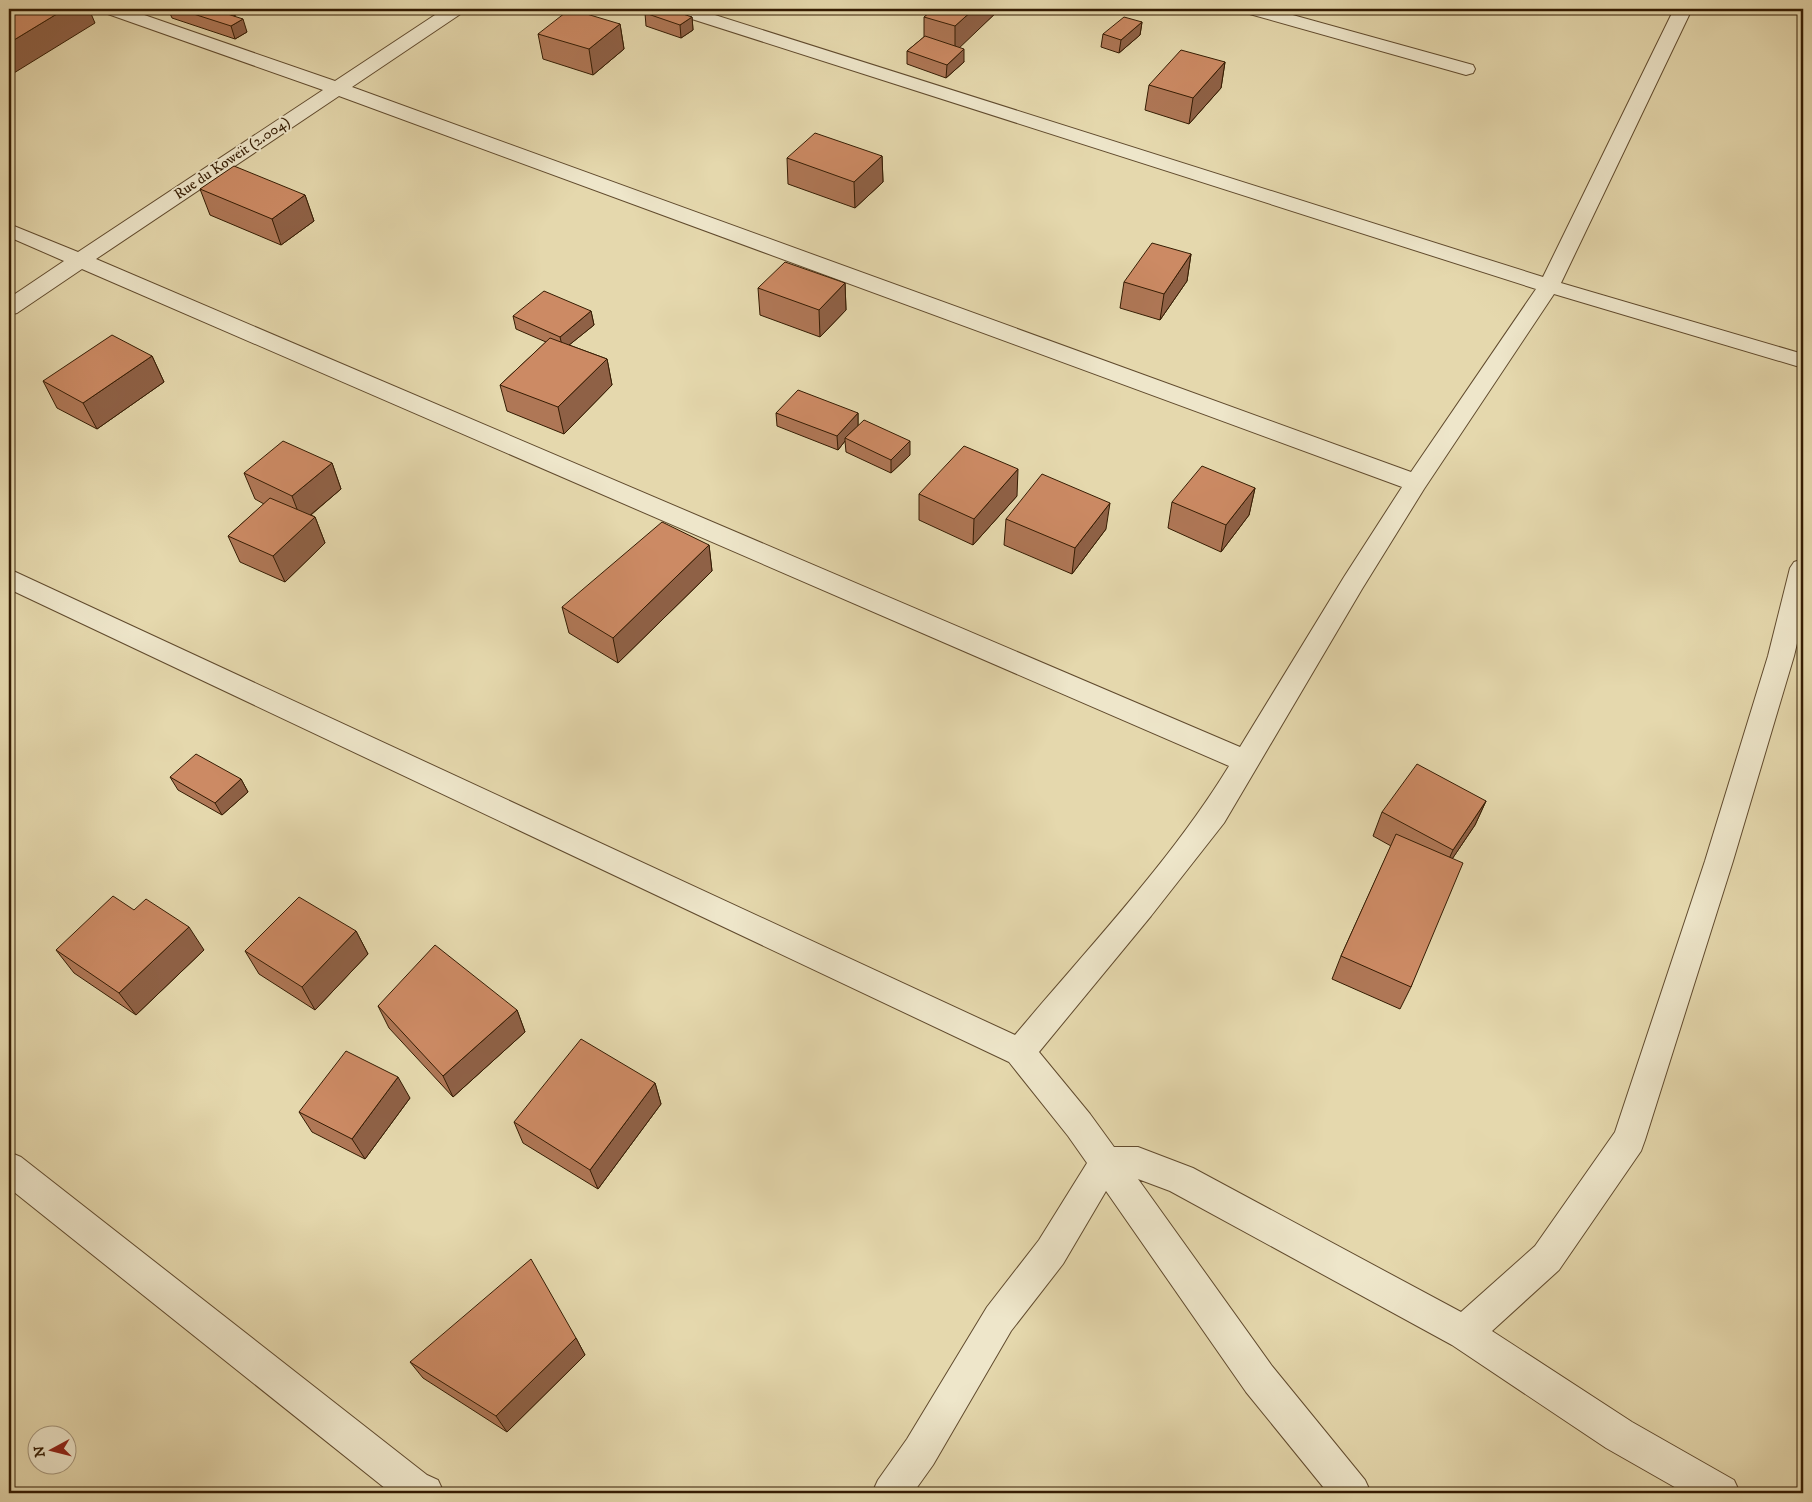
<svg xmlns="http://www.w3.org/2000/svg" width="1812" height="1502" font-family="'IM FELL DW Pica',serif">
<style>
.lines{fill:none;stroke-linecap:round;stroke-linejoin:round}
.street-casing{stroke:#614b2e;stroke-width:2}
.street{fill:#eee6ca;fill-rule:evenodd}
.wall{fill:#af7756;stroke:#351c03}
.shaded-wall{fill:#8f6146;stroke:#351c03}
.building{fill:#cc8a64;stroke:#351c03}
.labels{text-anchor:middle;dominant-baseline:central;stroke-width:4;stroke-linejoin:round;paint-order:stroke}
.far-street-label{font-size:15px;fill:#351c03;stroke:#eee6ca}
</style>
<rect width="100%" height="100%" fill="#e5d8ad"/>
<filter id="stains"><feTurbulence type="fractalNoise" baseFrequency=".004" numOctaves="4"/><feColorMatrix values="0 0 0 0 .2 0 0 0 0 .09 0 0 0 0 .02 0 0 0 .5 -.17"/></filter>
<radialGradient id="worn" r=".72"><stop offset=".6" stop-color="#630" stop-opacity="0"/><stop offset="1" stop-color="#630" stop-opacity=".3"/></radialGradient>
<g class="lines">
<defs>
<path id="street" d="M102 9H127L335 81 444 9H465L462 13 352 87 1411 472 1536 289 673 13 670 9H696L1543 277 1674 9H1692L1561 283 1803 354V368L1554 294 1424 489 1362 589 1224 823 1151 916 1039 1052 1090 1114 1114 1147H1138L1193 1168 1461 1312 1535 1246 1615 1132 1705 861 1768 656 1790 568 1794 562 1803 559V618L1794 656 1733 861 1645 1140 1641 1151 1559 1270 1492 1331 1632 1422 1734 1480 1740 1493H1685L1606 1448 1452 1345 1170 1191 1138 1179 1272 1366 1365 1480 1371 1493H1328L1246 1392 1106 1191 1063 1264 1011 1331 933 1465 913 1493H872L878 1480 907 1439 987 1307 1039 1240 1087 1163 1068 1136 1009 1062 9 589V569L1015 1035C1087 949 1171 861 1229 766L82 269 17 313 9 315V298L64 261 9 237V224L78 252 323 90 105 13ZM339 96 1402 487 1344 577 1240 747 96 259Z
M1243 9H1271L1473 65 1475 69 1473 73 1466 75 1459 73 1246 13Z
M9 1152 21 1157 427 1475 438 1480 444 1493H391L9 1188Z"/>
</defs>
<use href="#street" class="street-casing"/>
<use href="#street" class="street"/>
</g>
<path class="wall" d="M168 9H245L234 16 247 32 235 39 172 18Z
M276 9H298L289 14Z
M934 9H1000L959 47 964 62 946 78 907 64V51L924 37V17Z
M645 13 692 17 693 30 681 38 646 26Z
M1142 22 1140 35 1119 53 1101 47 1103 34Z
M620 24 624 49 593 75 543 59 538 34Z
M1225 62 1221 88 1189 124 1145 110 1149 85Z
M882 156 883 182 855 208 788 184 787 158Z
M200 189 305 195 314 221 281 245 210 215Z
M1191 254 1187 281 1160 320 1120 308 1124 282Z
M845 283 846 310 820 337 760 315 758 288Z
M591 311 594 325 569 345 607 359 612 385 564 434 507 411 500 385 546 342 516 329 513 316Z
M152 356 164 382 97 429 57 408 43 381Z
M776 413H858V426L910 455 891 473 846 452 845 441 838 450 777 426Z
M332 463 341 489 311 515 315 517 325 543 285 582 240 562 228 536 264 504 255 499 244 473Z
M1255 488 1249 515 1221 552 1168 528 1172 502Z
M919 494 1017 496 973 545 919 520Z
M1006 519 1106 529 1072 574 1004 545Z
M709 545 712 571 618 663 569 633 562 607Z
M170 777 241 779 248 792 222 815 178 790Z
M1486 801 1475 825 1452 859 1411 987 1400 1009 1332 979 1341 956 1391 846 1373 836 1382 812Z
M134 910 204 950 136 1015 74 973 56 950Z
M356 931 368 954 315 1010 259 974 245 951Z
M378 1006 517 1010 525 1032 453 1097 389 1028Z
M655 1083 661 1104 598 1189 523 1143 514 1122Z
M410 1098 365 1159 312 1132 299 1112Z
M576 1338 585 1355 507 1432 423 1378 410 1362Z"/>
<path class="shaded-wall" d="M65 9H89L95 23 9 76V43Z
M230 9H245L232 17Z
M288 9H298L289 14Z
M974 9H1000L955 52V26Z
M692 17 693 30 681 38 680 25Z
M243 19 247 32 235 39 231 26Z
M1142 22 1140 35 1119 53 1121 40Z
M620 24 624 49 593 75 589 49Z
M964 49V62L946 78 947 65Z
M1225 62 1221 88 1189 124 1193 98Z
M882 156 883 182 855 208 854 182Z
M305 195 314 221 281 245 272 219Z
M1191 254 1187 281 1160 320 1164 294Z
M845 283 846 310 820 337 819 310Z
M591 311 594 325 563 350 560 337Z
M152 356 164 382 97 429 83 403Z
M607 359 612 385 564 434 558 407Z
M858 413V426L845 438V441L838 450 837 436Z
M910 441V455L891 473V460Z
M332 463 341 489 302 522 292 496Z
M1018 469 1017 496 973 545 974 519Z
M1255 488 1249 515 1221 552 1226 525Z
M1110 503 1106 529 1072 574 1075 548Z
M315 517 325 543 285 582 273 556Z
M709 545 712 571 618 663 613 638Z
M241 779 248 792 222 815 215 803Z
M1486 801 1475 825 1442 874 1453 850Z
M189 927 204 950 136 1015 119 993Z
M356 931 368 954 315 1010 302 987Z
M517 1010 525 1032 453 1097 443 1076Z
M398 1077 410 1098 365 1159 352 1139Z
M655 1083 661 1104 598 1189 590 1170Z
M576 1338 585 1355 507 1432 496 1416Z"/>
<path class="building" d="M17 9H65L9 43V13Z
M178 9H212L243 19 231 26Z
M570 9 620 24 589 49 538 34Z
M651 9H668L692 17 680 25 645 13Z
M934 9H974L955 26 924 17Z
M1124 17 1142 22 1121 40 1103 34Z
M925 36 964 49 947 65 907 51Z
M1181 50 1225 62 1193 98 1149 85Z
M815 133 882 156 854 182 787 158Z
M234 166 305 195 272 219 200 189Z
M1152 243 1191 254 1164 294 1124 282Z
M785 262 845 283 819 310 758 288Z
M544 291 591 311 560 337 513 316Z
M112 335 152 356 83 403 43 381Z
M550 338 607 359 558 407 500 385Z
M798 390 858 413 837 436 776 413Z
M864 420 910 441 891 460 845 438Z
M283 441 332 463 292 496 244 473Z
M964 446 1018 469 974 519 919 494Z
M1202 466 1255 488 1226 525 1172 502Z
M1042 474 1110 503 1075 548 1006 519Z
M270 498 315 517 273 556 228 536Z
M662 522 709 545 613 638 562 607Z
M196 754 241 779 215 803 170 777Z
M1417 764 1486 801 1453 850 1382 812Z
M1396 834 1463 863 1411 987 1341 956Z
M113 896 134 910 146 899 189 927 119 993 56 950Z
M299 897 356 931 302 987 245 951Z
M435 945 517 1010 443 1076 378 1006Z
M581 1039 655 1083 590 1170 514 1122Z
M346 1051 398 1077 352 1139 299 1112Z
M531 1259 576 1338 496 1416 410 1362Z"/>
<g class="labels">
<g class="far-street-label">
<text transform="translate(232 158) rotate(-34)">Rue du Koweït (2.004)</text>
</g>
</g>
<rect width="1812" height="1502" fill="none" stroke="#e5d8ad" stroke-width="30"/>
<rect x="10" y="10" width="1792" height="1482" fill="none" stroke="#351c03" stroke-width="2.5"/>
<rect x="15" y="15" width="1782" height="1472" fill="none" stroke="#351c03"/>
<g transform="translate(52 1450) rotate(263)"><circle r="24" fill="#eee6ca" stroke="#a4957a"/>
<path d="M0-4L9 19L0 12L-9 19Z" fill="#8f2418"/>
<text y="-8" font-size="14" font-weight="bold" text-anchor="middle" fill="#351c03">N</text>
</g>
<rect width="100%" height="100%" filter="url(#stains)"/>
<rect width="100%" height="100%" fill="url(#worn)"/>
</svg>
